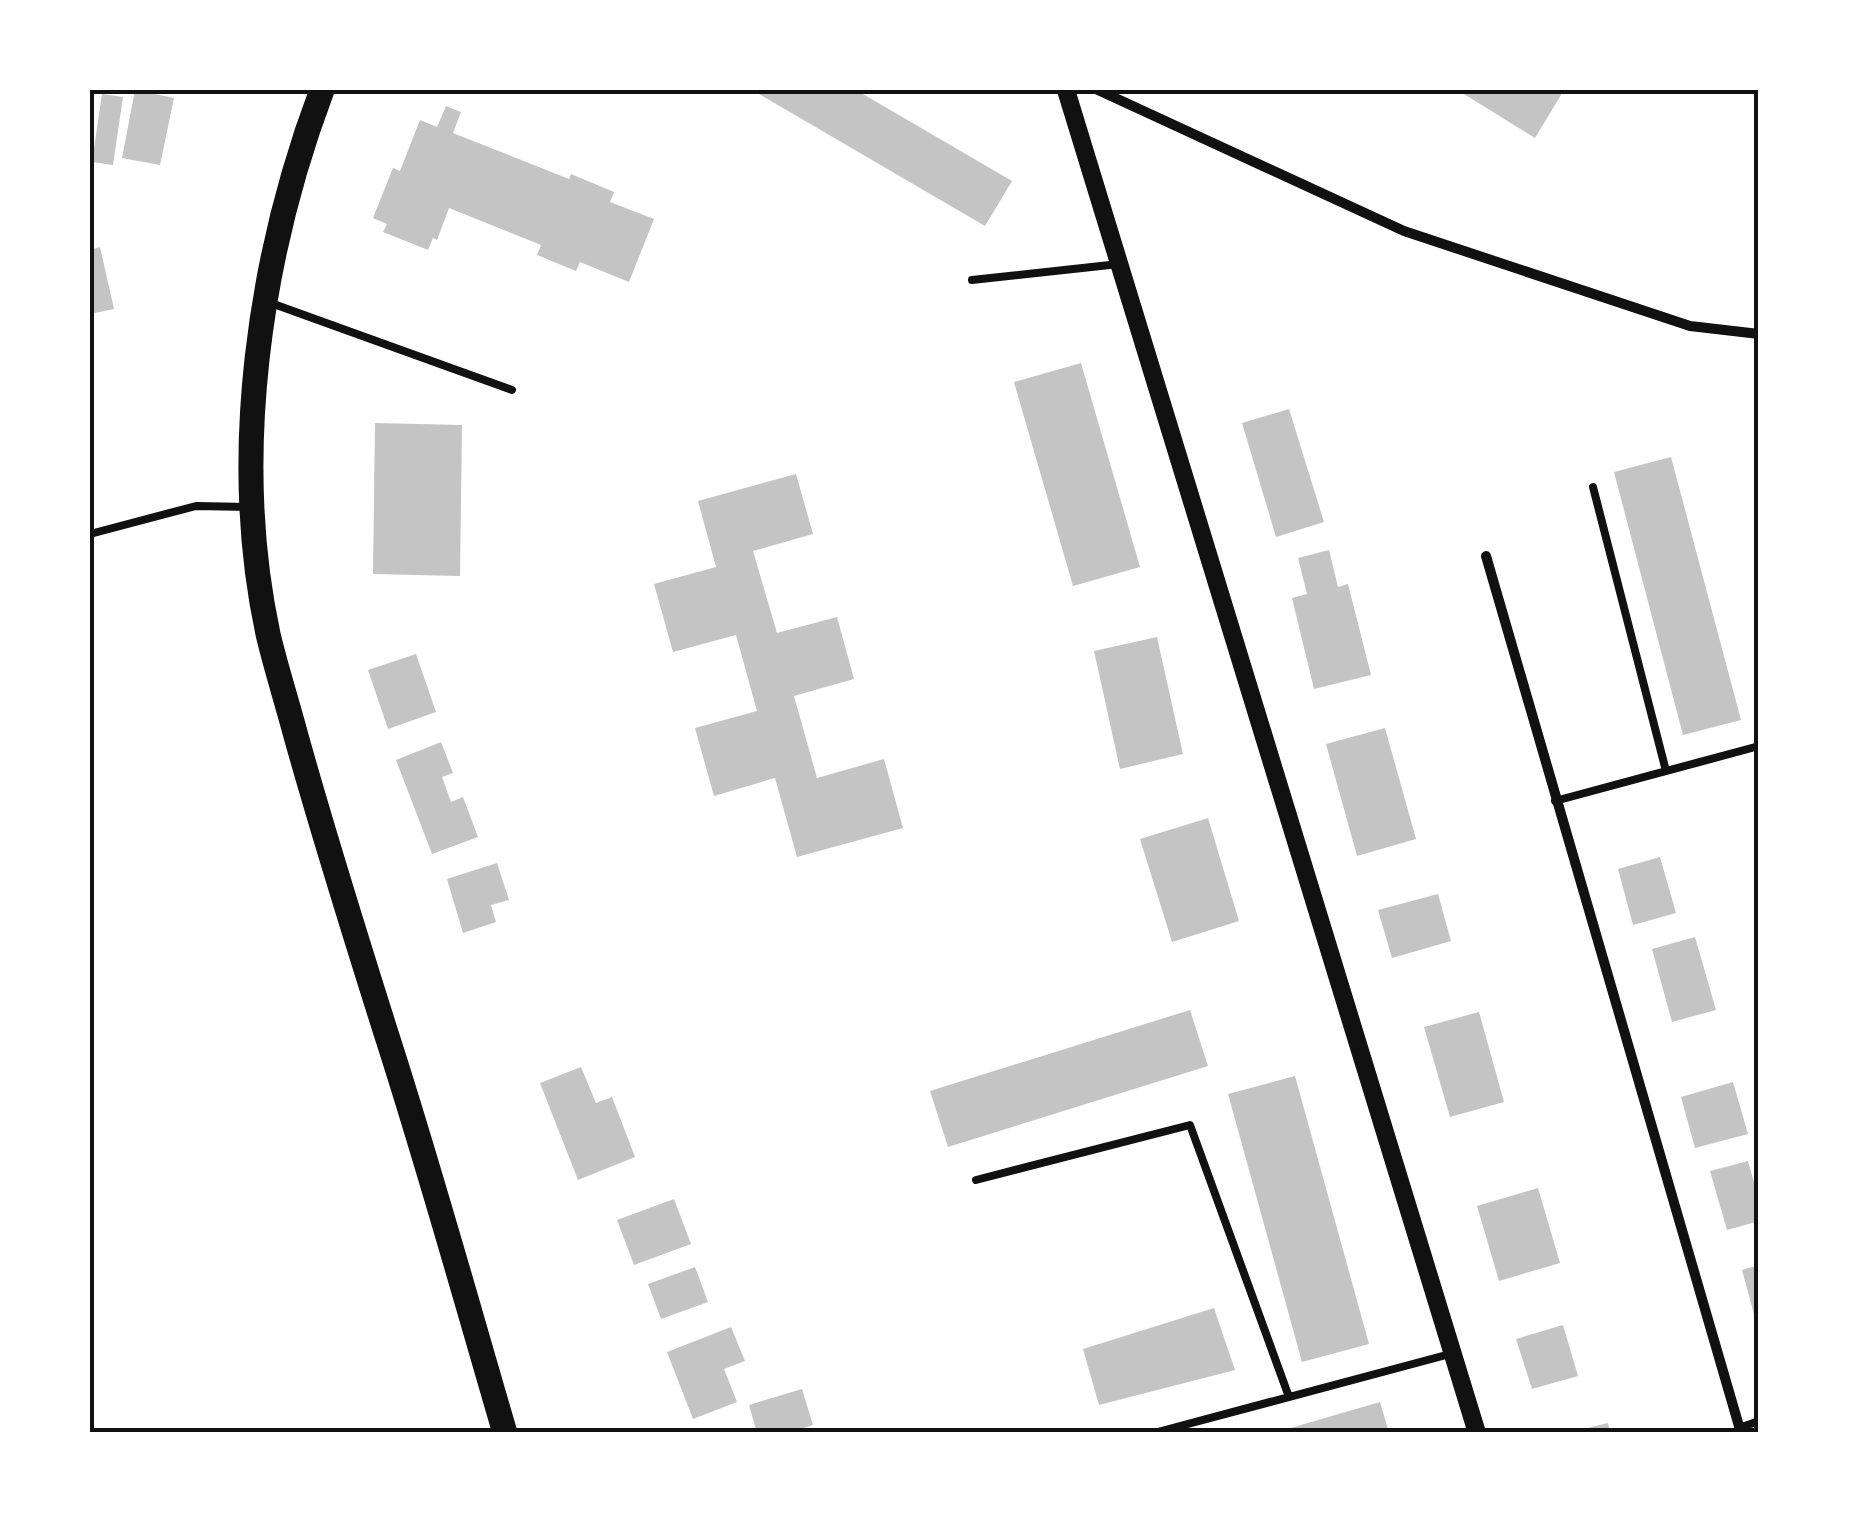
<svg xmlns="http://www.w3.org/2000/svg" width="1849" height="1523" font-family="'IBM Plex Sans',sans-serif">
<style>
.building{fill:#c4c4c4}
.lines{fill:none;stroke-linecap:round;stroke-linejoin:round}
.service{stroke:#111;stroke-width:8}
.minor{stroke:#111;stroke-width:10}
.tertiary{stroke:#111;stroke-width:18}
.primary{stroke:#111;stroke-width:25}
.neatline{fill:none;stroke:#111;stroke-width:4}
</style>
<rect width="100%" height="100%" fill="#fff"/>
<path class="building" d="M135 90 174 98 160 165 122 158Z
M752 90H856L1012 181 985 226Z
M1467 90H1564L1535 138 1464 94Z
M102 94 123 97 113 165 92 162Z
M446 106 461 112 453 133 569 179 571 174 614 192 610 202 654 219 629 282 580 262 576 271 537 255 541 245 449 208 437 240 433 238 428 250 383 232 387 224 373 218 393 168 400 171 420 120 437 127Z
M100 247 114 309 90 314V250Z
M1081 363 1140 567 1073 586 1014 382Z
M1289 409 1324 522 1276 537 1242 423Z
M375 423 462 425 460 576 373 574Z
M1671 457 1741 720 1683 735 1614 472Z
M796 474 813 534 753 551 777 633 837 617 854 679 794 696 817 778 884 759 903 828 797 857 775 778 714 796 695 728 757 711 736 635 673 652 654 584 716 567 698 501Z
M1329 550 1338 587 1348 584 1371 675 1314 689 1292 598 1307 594 1298 558Z
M1157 637 1183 754 1120 769 1094 651Z
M416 654 436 712 388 729 368 670Z
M1385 728 1416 839 1357 856 1326 744Z
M441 742 453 773 442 777 451 802 463 797 478 837 432 854 396 760Z
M1208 818 1239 921 1172 942 1140 839Z
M1660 857 1676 913 1633 925 1618 869Z
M497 863 509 900 491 905 496 922 463 933 447 879Z
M1438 894 1451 941 1392 958 1378 910Z
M1695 937 1716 1010 1672 1022 1652 949Z
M1190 1010 1208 1066 948 1147 930 1091Z
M1479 1012 1504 1102 1450 1117 1424 1027Z
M581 1067 596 1103 612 1097 635 1157 578 1180 540 1083Z
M1295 1076 1369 1344 1302 1362 1228 1094Z
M1733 1082 1748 1134 1695 1148 1681 1097Z
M1748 1161 1759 1200V1221L1727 1230 1710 1171Z
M1538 1188 1560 1263 1499 1281 1477 1206Z
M674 1199 691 1244 634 1265 617 1220Z
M1759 1265V1329H1758L1742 1270Z
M695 1267 708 1302 661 1319 648 1284Z
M1214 1308 1235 1370 1099 1405 1083 1349Z
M1563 1325 1578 1376 1532 1389 1516 1339Z
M731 1327 745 1361 724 1369 737 1402 693 1419 667 1352Z
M802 1389 813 1425 788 1433H757L749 1405Z
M1380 1402 1389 1433H1277V1432Z
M1608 1423 1610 1433H1572L1571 1432Z"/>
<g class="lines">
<path class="service" d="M972 280 1119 264
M268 302 512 390
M1593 487 1666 771
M90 534 196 506 250 507
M1555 801 1759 746
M976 1180 1190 1125 1289 1397
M1739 1428 1759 1421
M1154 1433 1450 1354"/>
<path class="minor" d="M1098 90 1404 231 1690 326 1759 334
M1486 556 1741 1433"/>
<path class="tertiary" d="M1066 90 1477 1433"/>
<path class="primary" d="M322 90C259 257 230 457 268 634 276 668 287 702 296 736 324 836 355 935 386 1033 429 1166 466 1300 505 1433"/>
</g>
<rect width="1849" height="1523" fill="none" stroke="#ffffff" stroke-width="185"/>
<rect x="92" y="92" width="1664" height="1338" class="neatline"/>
</svg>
